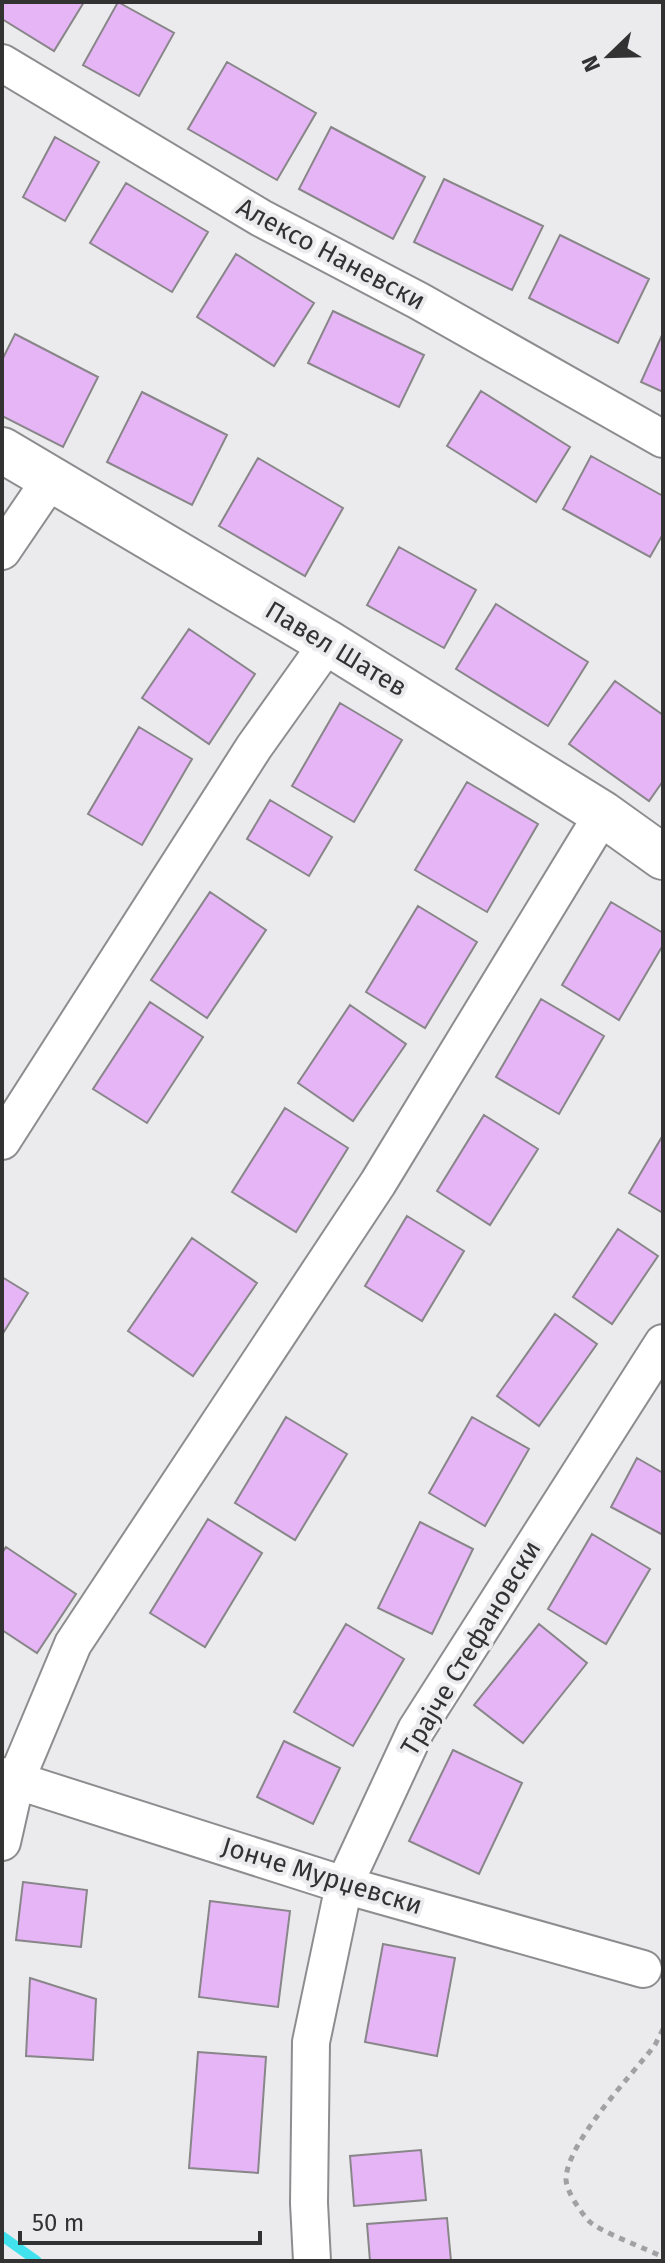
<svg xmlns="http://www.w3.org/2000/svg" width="665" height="2263" font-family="'Fira Sans',sans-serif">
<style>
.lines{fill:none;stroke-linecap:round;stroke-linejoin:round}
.stream{stroke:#41e2ee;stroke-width:10}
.building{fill:#e5b5f6;stroke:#888688;stroke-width:2}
.minor-casing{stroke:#8d8d8f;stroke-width:40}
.tertiary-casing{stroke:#8d8d8f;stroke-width:48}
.path{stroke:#a1a1a3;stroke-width:5;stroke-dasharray:6 6;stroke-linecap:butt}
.minor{stroke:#fff;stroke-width:36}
.tertiary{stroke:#fff;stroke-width:44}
.labels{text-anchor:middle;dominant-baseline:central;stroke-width:8;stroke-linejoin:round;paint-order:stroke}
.street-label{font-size:26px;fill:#323233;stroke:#ebebee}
</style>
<rect width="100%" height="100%" fill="#ebebee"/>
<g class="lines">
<path class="stream" d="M2 2236 37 2261"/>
</g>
<path class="building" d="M2 2H84L54 51 2 19Z
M118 2 174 33 139 96 83 65Z
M227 62 316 113 277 180 188 129Z
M331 127 425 177 393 239 299 189Z
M55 137 99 162 65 221 23 197Z
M444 179 543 226 512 290 414 242Z
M126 183 208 232 172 292 90 243Z
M560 235 649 279 618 343 529 298Z
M236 254 314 303 274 366 197 317Z
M333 311 424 355 399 407 308 363Z
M663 333V392L641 382Z
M15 334 98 377 63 447 2 416V360Z
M481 391 570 447 536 502 447 446Z
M142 392 227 435 192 505 107 462Z
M591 456 663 496V534L650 557 563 509Z
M258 458 343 508 305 576 219 526Z
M399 547 476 590 444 648 367 605Z
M496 604 588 662 548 726 456 669Z
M189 629 255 674 209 744 142 698Z
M615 681 663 715V781L649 801 569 744Z
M340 703 402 740 354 822 292 786Z
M139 727 192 759 142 845 88 814Z
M467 782 538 824 487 912 415 870Z
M270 800 332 837 309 876 247 839Z
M210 892 266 930 207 1018 151 980Z
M611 902 663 933V945L619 1020 562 985Z
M418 906 477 942 425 1028 366 992Z
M541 999 604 1036 559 1114 496 1077Z
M150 1002 203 1037 147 1123 93 1089Z
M350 1005 406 1044 353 1121 298 1083Z
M285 1108 348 1148 296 1232 232 1192Z
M484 1115 538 1149 490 1225 437 1191Z
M663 1135V1213L629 1193Z
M407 1216 464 1251 422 1321 365 1286Z
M618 1229 658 1256 612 1324 573 1297Z
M192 1238 257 1283 193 1376 128 1331Z
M2 1277 28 1293 2 1335Z
M555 1314 597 1344 539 1426 497 1396Z
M286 1417 347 1454 295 1540 235 1503Z
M472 1417 529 1449 485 1526 429 1493Z
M637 1458 663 1473V1535L611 1507Z
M208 1519 262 1553 205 1647 150 1613Z
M420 1522 473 1549 432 1634 378 1608Z
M592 1534 650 1569 606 1644 548 1609Z
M6 1547 76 1594 37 1653 2 1630V1553Z
M346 1624 404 1659 353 1746 294 1712Z
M539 1624 587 1663 523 1743 474 1705Z
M284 1741 340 1768 313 1824 257 1797Z
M453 1750 522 1783 479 1874 409 1841Z
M23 1882 87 1890 81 1947 16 1940Z
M210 1901 290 1911 278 2007 199 1997Z
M383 1944 455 1958 437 2056 365 2042Z
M30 1978 96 1999 93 2060 26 2056Z
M198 2052 266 2057 258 2173 189 2168Z
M421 2150 426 2200 354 2206 350 2156Z
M447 2218 451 2261H370L367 2224Z"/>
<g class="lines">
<defs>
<path id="minor" d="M2 63 261 218 419 301 663 439
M2 551 51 479
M2 1141 254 747 328 643
M2 1776 344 1885 643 1969
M2 1842 16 1780 73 1644 378 1183 603 814
M312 2261 309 2203 311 2042 344 1885 416 1730 663 1343"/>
<path id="tertiary" d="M2 450 328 643 603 814 663 857"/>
</defs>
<use href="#minor" class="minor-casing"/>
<use href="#tertiary" class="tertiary-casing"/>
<path class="path" d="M663 2029 655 2045C632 2075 567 2142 566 2179 566 2191 581 2213 590 2222 601 2232 647 2249 663 2257"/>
<use href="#minor" class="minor"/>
<use href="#tertiary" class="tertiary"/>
</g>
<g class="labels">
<g class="street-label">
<text transform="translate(331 254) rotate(28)">Алексо Наневски</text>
<text transform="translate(336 649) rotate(31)">Павел Шатев</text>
<text transform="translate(471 1648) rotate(-59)">Трајче Стефановски</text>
<text transform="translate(322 1876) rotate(17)">Јонче Мурџевски</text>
</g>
</g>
<rect width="665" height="2263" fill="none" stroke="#323233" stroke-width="8"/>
<g transform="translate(609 56) rotate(247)" stroke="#ebebee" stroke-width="6" paint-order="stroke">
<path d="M0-6L14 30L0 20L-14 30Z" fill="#323233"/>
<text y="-12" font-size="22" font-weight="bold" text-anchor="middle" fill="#323233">N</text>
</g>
<path d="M20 2231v12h240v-12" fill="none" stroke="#323233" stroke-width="4"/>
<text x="32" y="2231" font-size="24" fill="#323233" stroke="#ebebee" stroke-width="6" paint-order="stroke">50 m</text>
</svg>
